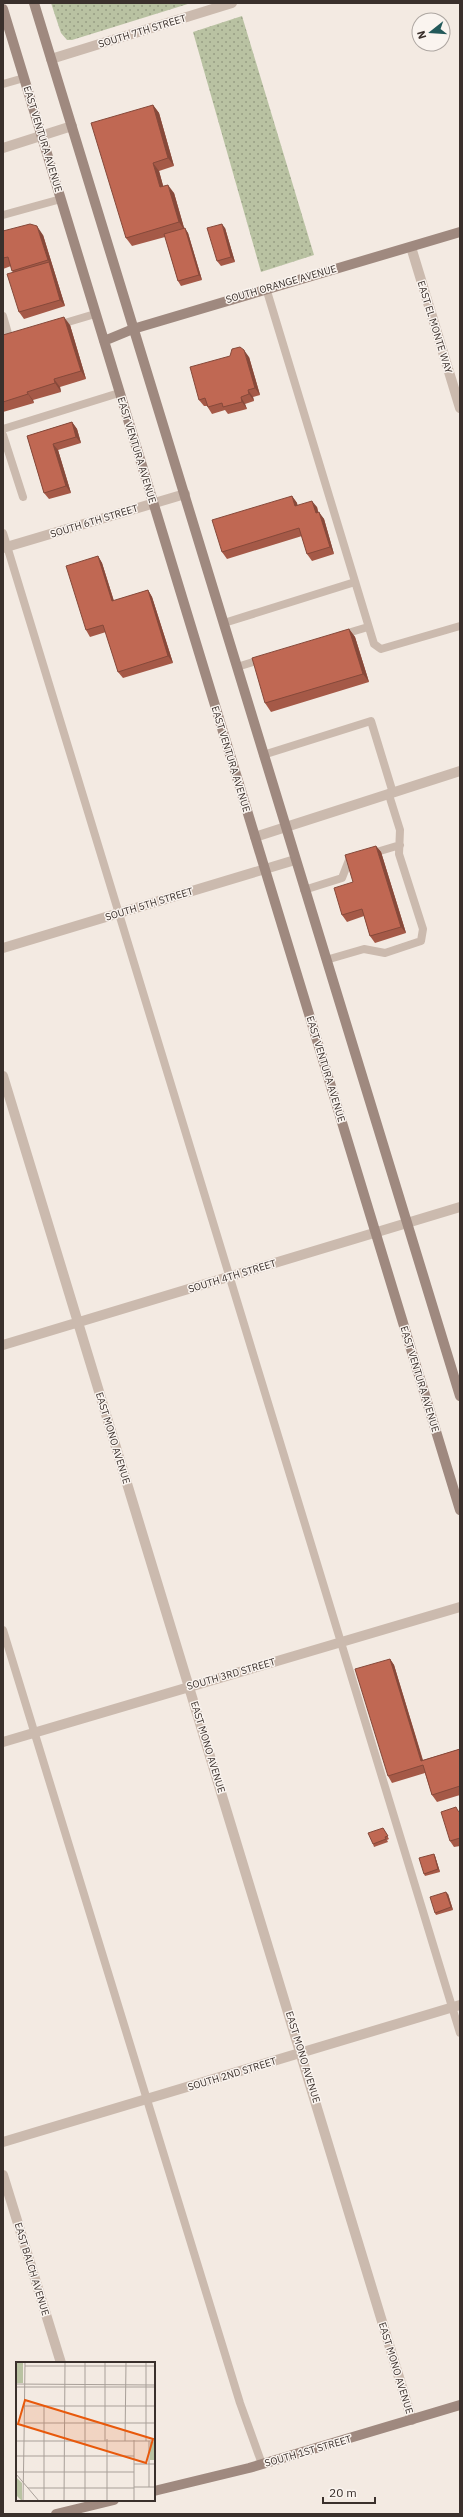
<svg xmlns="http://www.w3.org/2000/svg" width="463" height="2517" font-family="'IBM Plex Sans',sans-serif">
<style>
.grass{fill:url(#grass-dots)}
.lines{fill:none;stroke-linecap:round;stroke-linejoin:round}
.lane{stroke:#cbbaae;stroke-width:8}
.street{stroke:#cbbaae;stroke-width:10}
.secondary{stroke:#9f897f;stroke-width:10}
.wall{fill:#a55947}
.shaded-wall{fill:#86493a}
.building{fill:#c06853;stroke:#86493a}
.labels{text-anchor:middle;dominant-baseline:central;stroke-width:3;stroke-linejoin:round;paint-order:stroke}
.street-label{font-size:10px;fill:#3a302c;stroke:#faf4ef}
.inset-road{fill:none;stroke:#a9a099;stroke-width:1}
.view{fill:#e8590c;fill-opacity:0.15;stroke:#e8590c;stroke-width:2}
.inset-edge{fill:none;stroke:#3a302c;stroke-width:2}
</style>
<defs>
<pattern id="grass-dots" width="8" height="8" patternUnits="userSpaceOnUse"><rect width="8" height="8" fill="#b9c2a2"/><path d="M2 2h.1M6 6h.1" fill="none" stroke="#979e84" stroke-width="1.8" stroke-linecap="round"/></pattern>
</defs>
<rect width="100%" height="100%" fill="#f3eae2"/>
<path class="grass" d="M51 3H191L72 40H67L61 33Z
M242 16 314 255 261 272 193 32Z"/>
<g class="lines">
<path class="lane" d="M3 84 24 78
M3 215 61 199
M266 288 374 644 381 649 460 626
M3 316 10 340 14 338
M58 325 95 314
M3 429 119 393
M3 435 23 497
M3 533 460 2033
M224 623 355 582
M341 635 368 627
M237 667 263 659
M263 755 371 721 393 793
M370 854 400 845
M304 890 342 878 349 860 355 859
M326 960 364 949 385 953 421 941 423 929 399 854 400 830 389 795
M3 1630 240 2403 262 2464"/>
<path class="street" d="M51 59 232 3
M3 148 72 126
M411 247 460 408
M3 548 185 494
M255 837 460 771
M3 948 295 860
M3 1076 412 2420
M3 1345 460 1207
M3 1742 460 1607
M3 2142 460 2005
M3 2175 61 2363"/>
<path class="secondary" d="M34 3 460 1396
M3 9 460 1510
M104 341 133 329 460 232
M154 2491 249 2468 460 2405
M56 2514 114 2500"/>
</g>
<path class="wall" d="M153 105 159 113 174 166 159 171 163 186 174 193 184 228 188 233 202 280 181 286 178 281 165 237 132 246 126 238Z
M225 228 235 262 221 266 217 261Z
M3 231 43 235 65 306 24 319 19 312 13 273 11 266 3 269Z
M70 325 86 379 60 387 61 392 33 400 34 403 3 412V335Z
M249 357 260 395 253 397 254 401 245 404 247 409 228 414 225 410 212 414 207 406H204L199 400Z
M72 422 77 429 81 443 58 450 71 493 49 499 44 493 27 436Z
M292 496 297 503V505L317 507 318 512 324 519 334 554 312 561 307 554 302 536 227 559 222 552Z
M98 556 102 563 114 601 148 590 152 597 173 663 123 678 118 672 106 632 90 637 86 630Z
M349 629 355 637 369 682 271 712 265 703Z
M376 846 381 852 406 933 375 943 370 936 364 916 347 922 342 915 353 882Z
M390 1659 394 1665 423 1760 460 1749V1795L437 1802 432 1795 425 1773 392 1783 388 1776Z
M460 1812V1846L454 1847 450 1841Z
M383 1828 389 1839 387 1840 388 1842 374 1847 373 1844Z
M434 1854 435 1856 440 1872 425 1876 424 1874Z
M448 1894 453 1910 436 1915 435 1913Z"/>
<path class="shaded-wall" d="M153 105 159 113 174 166 168 158Z
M153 163 159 171 166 196 160 187Z
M168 185 174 193 185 231 179 222Z
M222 224 225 228 235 262 231 257Z
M37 226 43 235 65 306 60 300 49 262 48 260Z
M185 228 188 233 202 280 199 275Z
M64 317 70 325 86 379 81 371Z
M244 350 249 357 260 395 255 388Z
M54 379 60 387 61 392 55 383Z
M248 390 253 397 254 401 249 394Z
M27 392 33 400 34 403 28 394Z
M241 397 245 404 247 409 242 402Z
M72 422 77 429 81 443 76 437Z
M53 444 58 450 71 493 66 486Z
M292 496 297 503 300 513 295 506Z
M312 501 317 507 320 520 316 513Z
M319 512 324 519 334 554 330 547Z
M98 556 102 563 116 608 112 601Z
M148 590 152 597 173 663 168 656Z
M349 629 355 637 369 682 363 674Z
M376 846 381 852 406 933 401 927Z
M390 1659 394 1665 425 1768 421 1761Z
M434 1854 435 1856 440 1872 438 1869Z
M446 1892 448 1894 453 1910 451 1907Z"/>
<path class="building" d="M153 105 168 158 153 163 160 187 168 185 179 222 126 238 91 123Z
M30 224 37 226 48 260 12 271 8 257 3 258V231Z
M222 224 231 257 217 261 207 228Z
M185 228 199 275 178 281 164 234Z
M49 262 60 300 19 312 7 274Z
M64 317 81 371 54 379 55 383 27 392 28 394 3 402V335Z
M240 347 244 350 255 388 248 390 249 394 241 397 242 402 223 407 222 403 208 407 205 398 199 400 190 367 230 356 232 349Z
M72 422 76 437 53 444 66 486 44 493 27 436Z
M292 496 295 506 312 501 316 513 319 512 330 547 307 554 299 528 222 552 212 520Z
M98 556 112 601 148 590 168 656 118 672 103 625 86 630 66 566Z
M349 629 363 674 265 703 252 658Z
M376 846 401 927 370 936 362 909 342 915 334 888 353 882 345 855Z
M390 1659 421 1761 460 1749V1786L432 1795 423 1765 388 1776 355 1669Z
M456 1807 458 1811 460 1812V1838L450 1841 441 1812Z
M383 1828 388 1836 385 1837 386 1839 373 1844 368 1833Z
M434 1854 438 1869 424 1874 419 1858Z
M446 1892 451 1907 435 1913 430 1897Z"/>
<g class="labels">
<g class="street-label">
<text transform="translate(142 31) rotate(-17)">SOUTH 7TH STREET</text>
<text transform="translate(43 139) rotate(73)">EAST VENTURA AVENUE</text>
<text transform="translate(281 284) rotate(-16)">SOUTH ORANGE AVENUE</text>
<text transform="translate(435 327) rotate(73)">EAST EL MONTE WAY</text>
<text transform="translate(137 450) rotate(73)">EAST VENTURA AVENUE</text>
<text transform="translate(94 521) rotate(-17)">SOUTH 6TH STREET</text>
<text transform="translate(231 759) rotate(73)">EAST VENTURA AVENUE</text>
<text transform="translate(149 904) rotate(-17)">SOUTH 5TH STREET</text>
<text transform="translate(326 1069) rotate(73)">EAST VENTURA AVENUE</text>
<text transform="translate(232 1276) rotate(-17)">SOUTH 4TH STREET</text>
<text transform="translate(420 1379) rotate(73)">EAST VENTURA AVENUE</text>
<text transform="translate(113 1438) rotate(73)">EAST MONO AVENUE</text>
<text transform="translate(231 1674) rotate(-16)">SOUTH 3RD STREET</text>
<text transform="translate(208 1747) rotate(73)">EAST MONO AVENUE</text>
<text transform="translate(303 2057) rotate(73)">EAST MONO AVENUE</text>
<text transform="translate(232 2074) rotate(-17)">SOUTH 2ND STREET</text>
<text transform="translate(32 2269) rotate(73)">EAST BALCH AVENUE</text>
<text transform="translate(396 2368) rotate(73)">EAST MONO AVENUE</text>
<text transform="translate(308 2451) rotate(-16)">SOUTH 1ST STREET</text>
</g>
</g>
<g transform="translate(16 2362)">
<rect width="139" height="139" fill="#f3eae2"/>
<path d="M134 80H139V98H134ZM0 115 6 121V139L0 133Z" fill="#b9c2a2"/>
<path d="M0 0H7V21H0Z" fill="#b9c2a2"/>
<path class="inset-road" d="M9 4H139M0 22 139 23M0 25H139M9 44H139M8 61H139M91 77V139M0 79H139M8 79 9 0M89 79V0M109 79 110 0M130 79V0M0 94H118M118 102H139M0 110H118M0 112 23 139M118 125H139M133 125V79M12 126H118M7 139 8 79M28 139V44M48 139 49 0M69 139V0M118 139V78"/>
<path class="view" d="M9 38 137 77 130 101 2 62Z"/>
<rect width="139" height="139" class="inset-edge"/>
</g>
<rect width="463" height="2517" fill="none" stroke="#3a302c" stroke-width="8"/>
<g transform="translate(431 32) rotate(253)"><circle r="19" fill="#faf4ef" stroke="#ada6a1"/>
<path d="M0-3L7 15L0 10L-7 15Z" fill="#23595a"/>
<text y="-6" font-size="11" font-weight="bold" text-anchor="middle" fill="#3a302c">N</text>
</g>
<path d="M323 2497v6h52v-6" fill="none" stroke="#3a302c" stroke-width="2"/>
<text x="329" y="2497" font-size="12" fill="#3a302c" stroke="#faf4ef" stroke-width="3" paint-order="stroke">20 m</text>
</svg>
